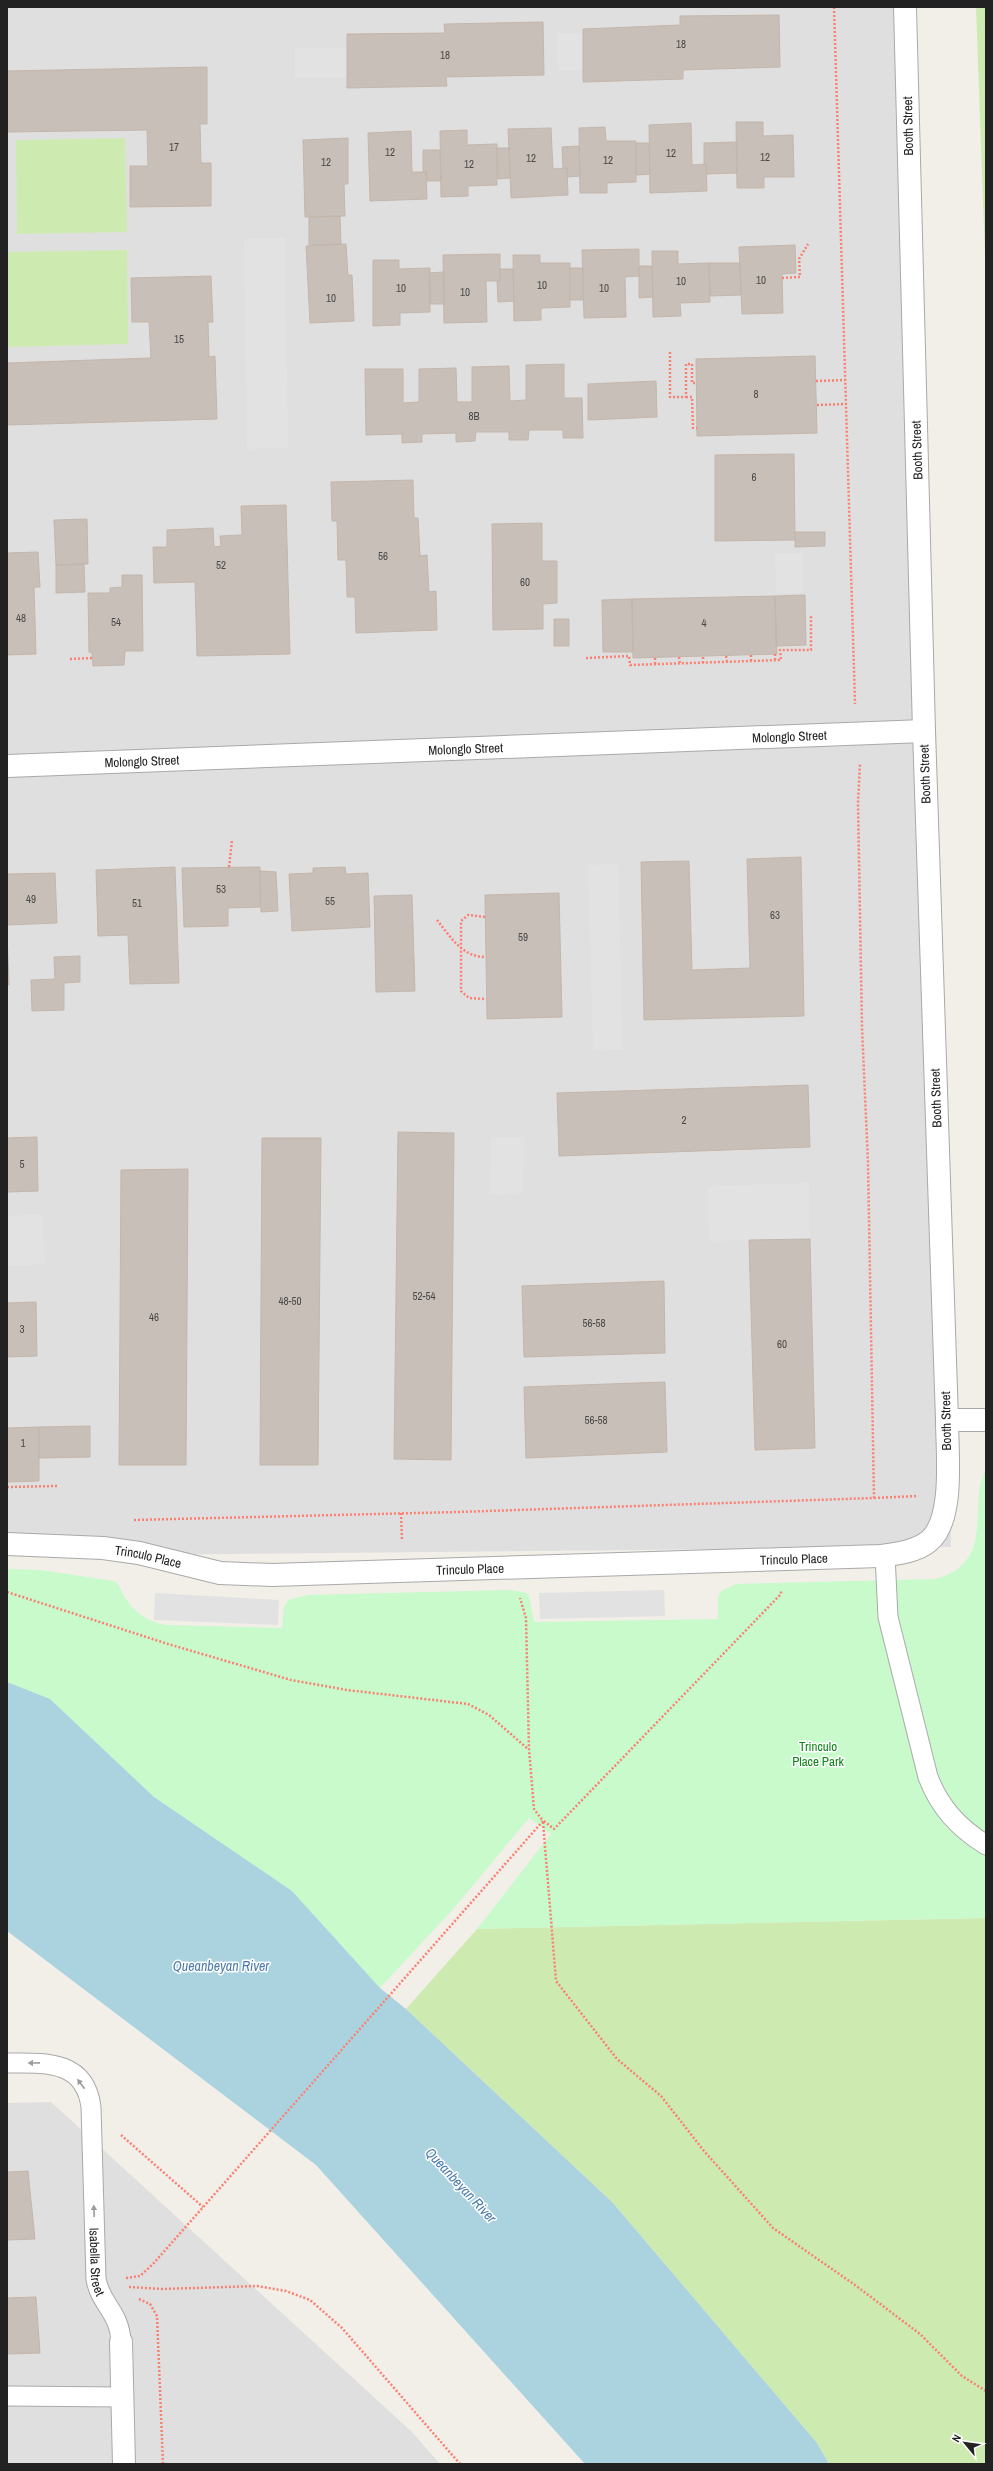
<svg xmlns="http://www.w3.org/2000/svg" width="993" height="2471" font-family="'Archivo Narrow',sans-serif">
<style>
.residential{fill:#e0dfdf}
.grass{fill:#cdebb0}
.park{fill:#c8facc}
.parking{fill:#e2e2e2}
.water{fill:#aad3df}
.building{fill:#c7bfb8;stroke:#c4b6ab}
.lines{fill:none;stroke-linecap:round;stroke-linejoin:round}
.lane-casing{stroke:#a9a9a9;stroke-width:21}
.street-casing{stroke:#a9a9a9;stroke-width:24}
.path{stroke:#fa8072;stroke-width:2.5;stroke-dasharray:2 2;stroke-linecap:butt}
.lane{stroke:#fff;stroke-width:19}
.street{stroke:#fff;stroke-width:22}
.oneway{fill:#9c9c9c}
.labels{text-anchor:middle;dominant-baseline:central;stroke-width:3;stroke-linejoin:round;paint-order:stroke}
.number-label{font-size:11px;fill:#4b4948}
.street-label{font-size:13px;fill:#222;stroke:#fff}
.park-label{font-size:13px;fill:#0c8416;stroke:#fff}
.water-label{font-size:14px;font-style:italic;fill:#4a7aab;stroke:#fff}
</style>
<rect width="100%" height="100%" fill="#f2efe9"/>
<path class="residential" d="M7 7H907L951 1547 7 1556Z
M51 2102 412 2432 440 2464H7V2103Z"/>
<path class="grass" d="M976 7H986V285Z
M125 138 127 232 17 234 16 140Z
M127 250 128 344 7 347V252Z
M986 1918V2464H829L817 2443 613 2203 406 2009 477 1929Z"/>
<path class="park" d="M986 1469V1918L477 1929 551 1834 529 1818 455 1907 380 1988 292 1891 154 1797 50 1699 7 1682V1569L40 1570 114 1581C119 1583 121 1591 124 1596 134 1613 148 1622 166 1625L282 1628 284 1607 288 1600 308 1595 507 1590 524 1592 529 1595 534 1622 718 1619V1597L721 1591 736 1584 936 1579C942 1577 950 1574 956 1570 990 1547 969 1500 986 1469Z"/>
<path class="parking" d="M557 33H583V70L558 71Z
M295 48H347V77H295Z
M285 238 288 448 247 449 244 239Z
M775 553H803V593H776Z
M618 864 623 1049 593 1051 588 865Z
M491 1137H525L522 1194 489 1195Z
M809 1183 810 1239 709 1241 708 1186Z
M42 1214 45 1264 7 1266V1216Z
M664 1590 665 1616 540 1619 539 1593Z
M155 1593 279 1600 278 1625 154 1620Z"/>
<path class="water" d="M7 1682 50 1699 154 1797 292 1891 380 1988 406 2009 613 2203 817 2443 829 2464H585L316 2165 7 1931Z"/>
<path class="building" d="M779 15 780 67 683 70V79L583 82V29L680 25V16Z
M543 22 544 75 446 77 447 86 347 88V34L445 33 444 24Z
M207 67V124H200L201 163H211V206L130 207V166H148L147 130 7 132V71Z
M736 122H763V136L793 135 794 177H764V188H737Z
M691 123 692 165 706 164 707 191 650 193 649 125Z
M605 127 606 141H636V182L607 183V193H580L579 128Z
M551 128 553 169 567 168 568 195 511 198 508 129Z
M467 130V145L497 144V185L468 186V196L441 197 440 131Z
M411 131 412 172H426L427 199 370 201 368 133Z
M348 138V184H344L345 216 305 217 303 140Z
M737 142V173L707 174 706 164H704V143Z
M636 143H649L650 174 636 175Z
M579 146 580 176 567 177V168H563L562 147Z
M497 148H509L510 178 498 179Z
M423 150H440L441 181H427L426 172H423Z
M340 216 341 244 309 245V217Z
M346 244 348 275H352L354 321 310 323 306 246Z
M795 245 796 273 782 274 783 313 742 314 739 247Z
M639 249V276L625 277 626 317 584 318 582 250Z
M652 251H678V264L709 263 710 302 680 303 681 316 653 317Z
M500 254V281H486L487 322 444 323 443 255Z
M513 255H540V263H570V307L541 308V320L514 321Z
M373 260H399V269L430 268V312L400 313V325L373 326Z
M709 263H740L741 295 710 296Z
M639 266H652L653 297 639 298Z
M570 268H583V300H570Z
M500 269H513L514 301 498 302 497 281H500Z
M444 272V304H430L429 273Z
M211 276 213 322H208L209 357 215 356 217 419 7 425V363L151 358 149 322H132L131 278Z
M815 356 817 433 697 436 696 359Z
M564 364V398H582L583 438H563V430H529L528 440H509V432H476L475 441 456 442V433L422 434V442L402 443V434L366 435 365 369H403V403L419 402V369L456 368 457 402H472V367L509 366 510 401 526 400V365Z
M656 381 657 417 588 420V384Z
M794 454 795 540 715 541V455Z
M413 480 414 518H418L420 556 427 555 429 592 436 591 437 630 356 633 355 597H347V595L346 560H338L337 521H332L331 482Z
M286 505 290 654 197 656 195 582 154 583 153 547H167V530L213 528 214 547 221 546 220 536 242 535 241 506Z
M87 519 88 564 56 565 54 520Z
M542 523V561H557V603L543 604V629L493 630 492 524Z
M795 532H825V546L795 547Z
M38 552 40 587H34L36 654 7 655V553Z
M84 564 85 592 56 593V565Z
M122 575H142L143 651H125L124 665 93 666 92 653 89 652 88 593H110V588L122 587Z
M805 595 806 645 776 646 775 596Z
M775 596 777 654 633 658 632 599Z
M632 599 633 652H603L602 600Z
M554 619H569V646H554Z
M801 857 804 1016 644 1020 641 862 689 861 692 970 750 968 747 859Z
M175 867 179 983 130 984 128 935 98 936 96 870Z
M260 867V907L228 908V926L184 927 182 868Z
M345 867 346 874 368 873 370 927 292 931 289 874 313 873V868Z
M260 871 276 872 278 911 261 912Z
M55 873 57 923 7 925V874Z
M559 893 562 1017 487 1019 485 895Z
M412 895 415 991 376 992 374 896Z
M7 933 9 985H7Z
M80 956V982L64 983V1010L32 1011 31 980 55 979 54 957Z
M808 1085 810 1147 559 1156 557 1093Z
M398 1132 454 1133 451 1460 394 1459Z
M37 1137 38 1191 7 1192V1138Z
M262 1138H321L318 1465H260Z
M188 1169 186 1465H119L121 1170Z
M810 1239 815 1448 755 1450 749 1240Z
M664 1281 665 1353 524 1357 522 1286Z
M36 1302 37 1356 7 1357V1303Z
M665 1382 667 1452 526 1458 524 1387Z
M90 1426V1457L39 1458V1427Z
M39 1427V1481L7 1482V1428Z
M28 2171 35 2239 7 2240V2172Z
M36 2297 40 2353 7 2354V2298Z"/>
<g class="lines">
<defs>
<g id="lane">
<path d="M885 1555 888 1617 928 1777C940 1808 958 1827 986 1845"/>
<path id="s1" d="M7 2063C43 2063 85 2059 91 2107L96 2279C100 2304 120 2312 121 2342"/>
<path d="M7 2396 122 2397"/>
</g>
<g id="street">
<path id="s2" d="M7 766 924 731"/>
<path d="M947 1420H986"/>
<path id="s3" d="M7 1544 103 1548 139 1553 220 1573 272 1575 880 1556C895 1554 916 1552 929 1541 955 1520 947 1451 947 1420L924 731 905 7"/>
<path d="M121 2342 124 2464"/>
</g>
</defs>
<use href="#lane" class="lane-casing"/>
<use href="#street" class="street-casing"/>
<path class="path" d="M834 7 855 704
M782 278 800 277 799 259 808 244
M670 352V397H686V364H692V383H696
M816 381 845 380
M686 397H692L693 428H697
M817 405 846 404
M775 654V660
M751 655V661
M726 656 727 662
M679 657 680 664
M586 658 629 656 630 665 781 660 780 650H811V615
M655 658V665
M70 659 92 658
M703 663V656
M229 867 232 840
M485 917 468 915 461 921V991L469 998 486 999
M437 920C450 936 462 957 485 957
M7 1487 57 1486
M874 1498 917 1496
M401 1513 402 1541
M134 1520 458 1512 874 1498 868 1163 862 1027 858 804 860 763
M7 1592 168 1644 291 1680 347 1690 468 1704 489 1715 528 1749
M544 1821 554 1829 781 1594V1590
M543 1822 556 1981 617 2059 661 2096 704 2151 773 2228 855 2285 920 2334 962 2376 986 2391
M121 2135 203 2207
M126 2278 140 2276 153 2264 543 1821 534 1809 529 1749 526 1618 520 1598
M129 2287 163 2289 257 2286 286 2291 310 2300 342 2328 460 2464
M139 2299 150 2304 157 2316 163 2464"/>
<use href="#lane" class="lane"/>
<use href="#street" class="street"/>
</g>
<defs><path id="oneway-solid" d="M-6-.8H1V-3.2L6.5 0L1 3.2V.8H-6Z"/></defs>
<g class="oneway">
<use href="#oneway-solid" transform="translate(34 2063) rotate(179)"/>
<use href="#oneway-solid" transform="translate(81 2084) rotate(-127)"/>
<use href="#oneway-solid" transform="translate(94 2211) rotate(-92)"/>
</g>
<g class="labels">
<g class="number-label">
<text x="681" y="44">18</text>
<text x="445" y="55">18</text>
<text x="174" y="147">17</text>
<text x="390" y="152">12</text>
<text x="671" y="153">12</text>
<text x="765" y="157">12</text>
<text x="531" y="158">12</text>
<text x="608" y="160">12</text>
<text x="326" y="162">12</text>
<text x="469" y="164">12</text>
<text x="761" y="280">10</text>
<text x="681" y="281">10</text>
<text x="542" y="285">10</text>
<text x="401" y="288">10</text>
<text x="604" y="288">10</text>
<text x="465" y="292">10</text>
<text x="331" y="298">10</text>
<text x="179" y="339">15</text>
<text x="756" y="394">8</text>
<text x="474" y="416">8B</text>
<text x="754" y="477">6</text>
<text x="383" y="556">56</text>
<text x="221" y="565">52</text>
<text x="525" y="582">60</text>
<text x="21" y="618">48</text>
<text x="116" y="622">54</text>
<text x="704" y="623">4</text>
<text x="221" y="889">53</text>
<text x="31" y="899">49</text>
<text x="330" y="901">55</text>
<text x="137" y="903">51</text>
<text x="775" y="915">63</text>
<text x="523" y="937">59</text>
<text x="684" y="1120">2</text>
<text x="22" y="1164">5</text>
<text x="424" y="1296">52-54</text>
<text x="290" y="1301">48-50</text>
<text x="154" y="1317">46</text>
<text x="594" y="1323">56-58</text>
<text x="22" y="1329">3</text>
<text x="782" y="1344">60</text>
<text x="596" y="1420">56-58</text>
<text x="23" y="1443">1</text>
</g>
<g class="street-label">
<text transform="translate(908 126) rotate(-91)">Booth Street</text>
<text transform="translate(917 450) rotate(-92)">Booth Street</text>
<text stroke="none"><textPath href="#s2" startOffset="783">Molonglo Street</textPath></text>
<text stroke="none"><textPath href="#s2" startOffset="459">Molonglo Street</textPath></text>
<text stroke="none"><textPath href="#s2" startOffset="135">Molonglo Street</textPath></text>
<text transform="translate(925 774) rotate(-92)">Booth Street</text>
<text transform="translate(936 1098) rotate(-92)">Booth Street</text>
<text transform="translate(946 1421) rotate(-91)">Booth Street</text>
<text stroke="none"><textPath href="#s3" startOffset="142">Trinculo Place</textPath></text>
<text stroke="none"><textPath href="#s3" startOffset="790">Trinculo Place</textPath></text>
<text stroke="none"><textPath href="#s3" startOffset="466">Trinculo Place</textPath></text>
<text stroke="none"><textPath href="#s1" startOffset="262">Isabella Street</textPath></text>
</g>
<g class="park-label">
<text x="818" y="1746">Trinculo<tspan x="818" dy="15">Place Park</tspan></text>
</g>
<g class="water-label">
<text x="221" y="1966">Queanbeyan River</text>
<text transform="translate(461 2185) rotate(47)">Queanbeyan River</text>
</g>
</g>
<rect width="993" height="2471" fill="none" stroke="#222222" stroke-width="16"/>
<g transform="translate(965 2443) rotate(299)" stroke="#ffffff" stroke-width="3" paint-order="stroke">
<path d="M0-3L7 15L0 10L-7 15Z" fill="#222222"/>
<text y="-6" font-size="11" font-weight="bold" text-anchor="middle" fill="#222222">N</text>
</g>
</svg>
